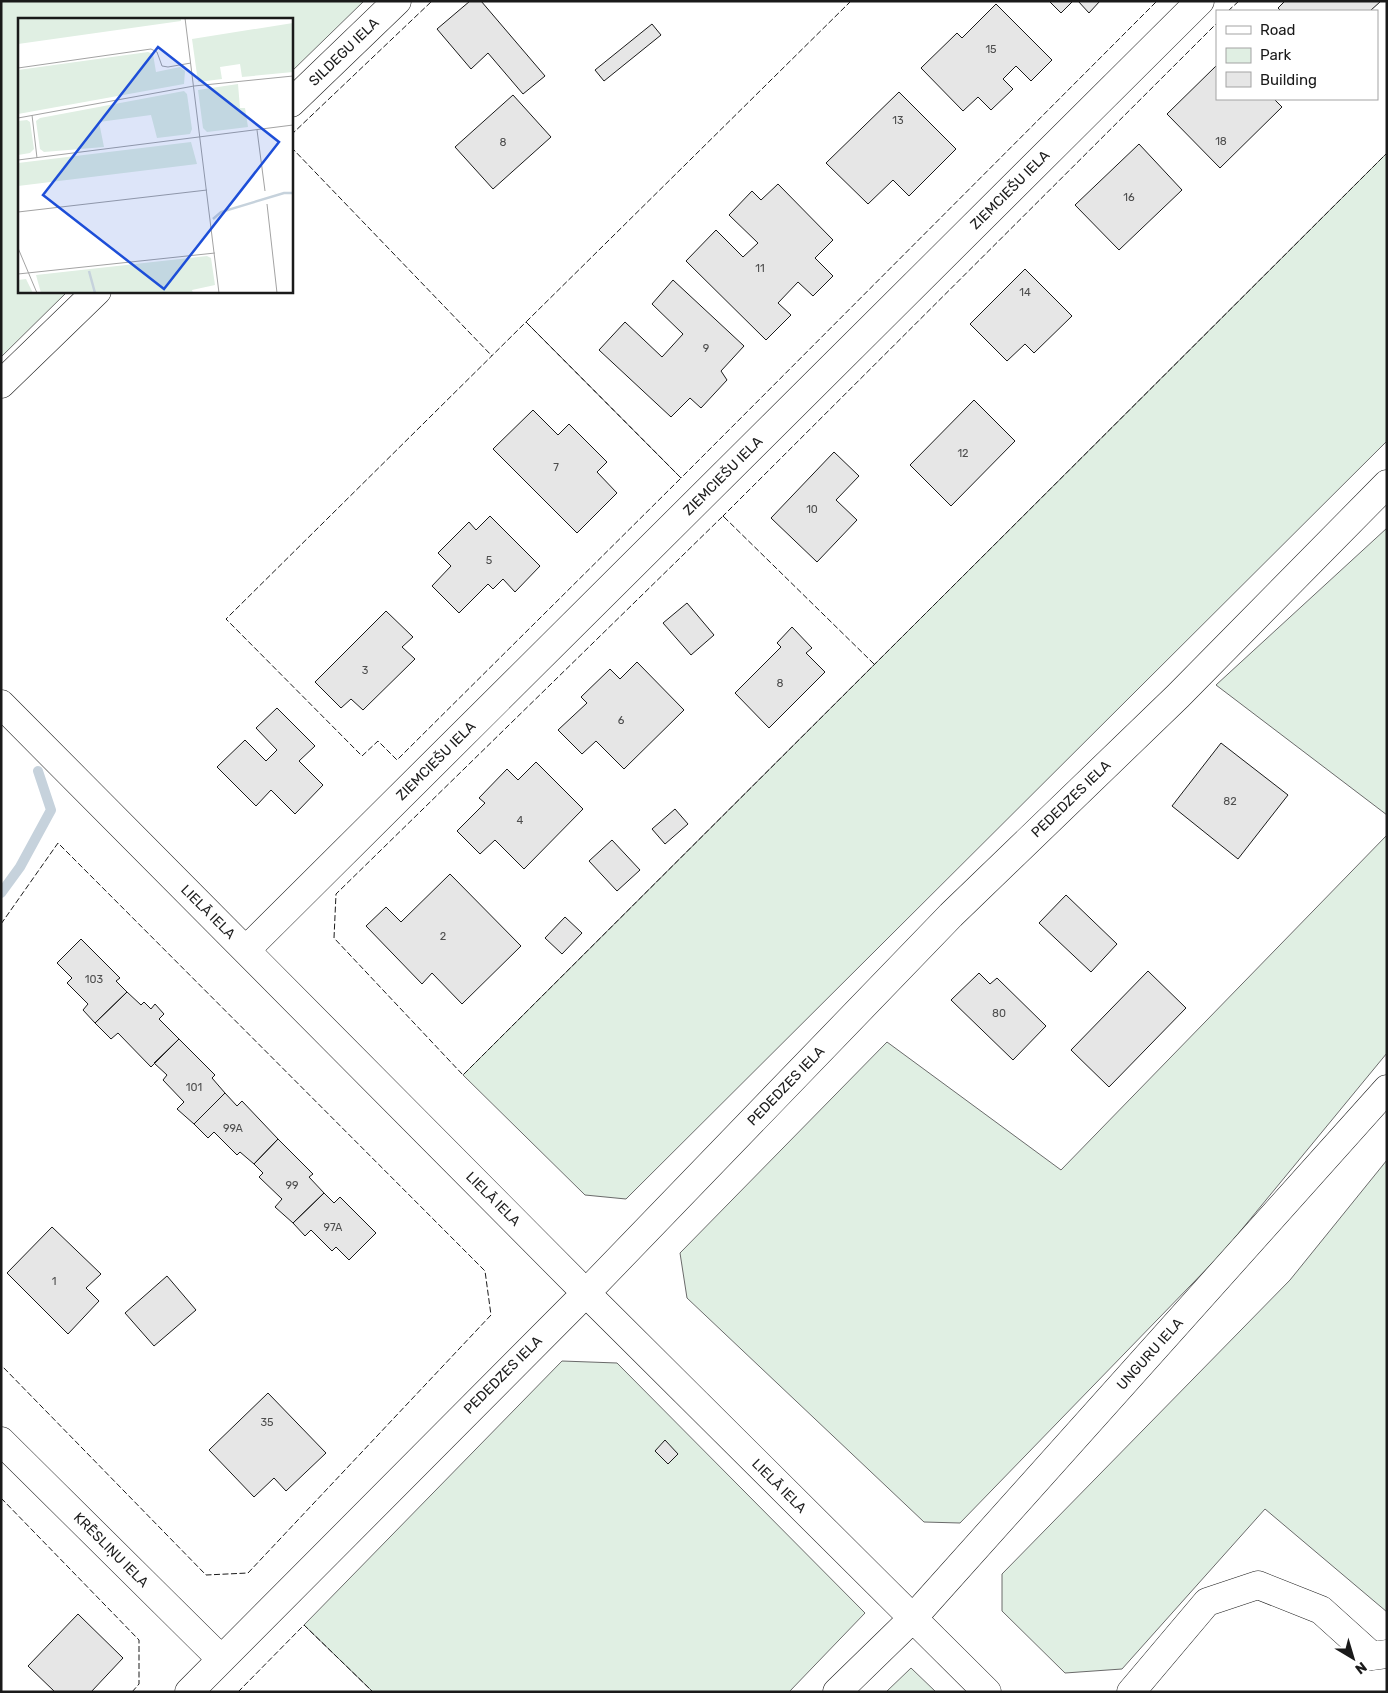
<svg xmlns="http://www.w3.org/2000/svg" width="1388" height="1693" font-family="Rubik,sans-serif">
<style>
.green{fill:#e0efe3;stroke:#6a6a6a}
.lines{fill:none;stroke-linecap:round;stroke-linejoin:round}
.stream{stroke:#c6d2dc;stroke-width:10}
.building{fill:#e6e6e6;stroke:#1a1a1a}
.minor-casing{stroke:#1a1a1a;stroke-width:29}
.minor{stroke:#fff;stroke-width:28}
.fence{stroke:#1a1a1a;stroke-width:1;stroke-dasharray:6 2.5;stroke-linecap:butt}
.labels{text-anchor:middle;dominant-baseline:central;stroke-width:4;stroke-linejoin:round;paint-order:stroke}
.number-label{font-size:11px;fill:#4d4d4d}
.street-label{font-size:14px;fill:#1a1a1a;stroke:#fff}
.inset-river{fill:none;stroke:#c6d2dc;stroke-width:2.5}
.inset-road{fill:none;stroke:#a3a3a3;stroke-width:1}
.view{fill:#1d4ed8;fill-opacity:0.15;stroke:#1d4ed8;stroke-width:2.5}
.inset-edge{fill:none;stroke:#1a1a1a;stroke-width:2.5}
</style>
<rect width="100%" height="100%" fill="#fff"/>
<path class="green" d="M1 1H364L291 72V19H19V291H68L1 357Z
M1387 153V441L626 1199 585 1195 463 1075Z
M1387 528V815L1216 685Z
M1387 835V1053L1224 1251 960 1523 924 1522 687 1298 680 1253 887 1042 1061 1170Z
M1387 1160V1612L1265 1509 1122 1669 1065 1673 1002 1611V1574L1290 1280Z
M562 1361 617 1363 865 1613 789 1692H373L304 1625Z
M911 1668 936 1692H886Z"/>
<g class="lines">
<path class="stream" d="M1 893 20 867 51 810 38 771"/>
</g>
<path class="building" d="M470 1H481L545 76 523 94 488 53 471 69 437 29Z
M1049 1H1073L1061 13Z
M1078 1H1100L1089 13Z
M1285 1H1381L1370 11H1281L1278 8Z
M996 4 1052 60 1031 81 1016 66 1003 79 1013 89 991 110 978 97 963 111 921 68 957 33 962 38Z
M652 24 661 35 604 81 595 70Z
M1217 65V99H1274L1282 107 1220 168 1167 114Z
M899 92 956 149 909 196 893 180 868 204 826 163Z
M513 95 551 137 493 189 455 147Z
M1139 144 1182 190 1119 250 1075 205Z
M778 184 833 240 815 258 833 276 813 296 798 282 778 303 791 315 766 340 686 261 716 230 743 257 758 243 729 215 752 191 761 200Z
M1025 269 1072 316 1034 353 1025 344 1007 361 970 324Z
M673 280 744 346 721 371 727 380 701 408 690 398 671 417 599 350 625 322 662 357 683 334 652 304Z
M974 400 1015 441 951 506 910 465Z
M533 410 558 435 569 424 607 462 597 472 617 493 577 533 493 449Z
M834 452 859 476 836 500 857 520 817 562 771 518Z
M490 516 540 566 515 592 503 579 493 589 488 584 459 613 432 586 451 566 438 553 469 522 476 530Z
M687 603 714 635 691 655 663 623Z
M386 611 413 637 402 647 415 659 363 710 351 699 341 708 315 682Z
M792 627 812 648 806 653 825 672 769 728 735 693 781 647 777 643Z
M637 662 684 710 624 769 596 741 582 754 558 730 587 703 581 697 610 669 620 679Z
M277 708 315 746 299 761 323 785 295 814 271 790 256 806 217 767 245 740 266 761 277 750 256 728Z
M1221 743 1288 795 1238 859 1172 806Z
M536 762 583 809 524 869 495 840 480 854 457 831 485 803 479 798 507 769 518 780Z
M675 809 688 824 665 844 652 829Z
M612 840 640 870 617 891 589 861Z
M450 874 521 946 462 1004 432 973 422 984 366 926 386 907 401 922Z
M1066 895 1117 944 1091 972 1039 923Z
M565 917 582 933 562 954 545 938Z
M81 939 120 978 116 981 127 992 95 1023 83 1010 88 1004 67 983 72 978 57 963Z
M1148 971 1186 1008 1109 1087 1071 1050Z
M979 973 990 984 997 978 1046 1026 1013 1060 951 1000Z
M127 992 141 1005 144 1002 151 1009 155 1004 164 1014 159 1019 179 1039 151 1067 118 1033 111 1039 95 1023Z
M179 1039 215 1075 212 1078 225 1093 194 1124 177 1109 184 1102 163 1080 167 1075 154 1063Z
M225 1093 237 1106 242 1101 278 1139 254 1164 240 1152 237 1155 214 1132 208 1138 194 1124Z
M278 1139 313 1174 309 1177 324 1193 293 1223 275 1207 282 1199 259 1177 263 1173 254 1164Z
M324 1193 334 1203 340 1197 376 1233 349 1260 336 1247 332 1251 311 1230 305 1236 293 1223Z
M52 1227 101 1274 86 1288 99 1301 68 1334 7 1273Z
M167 1276 196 1310 154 1346 125 1313Z
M268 1393 326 1453 286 1491 274 1478 254 1497 209 1450Z
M665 1440 678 1454 668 1464 655 1451Z
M78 1614 123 1658 91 1692H55L28 1666Z"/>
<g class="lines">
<defs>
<path id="minor" d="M291 103 397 1
M1 384 97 291
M1 704 586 1293 987 1692
M246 950 1200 1
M1 1441 221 1659
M189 1692 586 1293 951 915 1178 696 1387 484
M837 1692 912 1619 1387 1089
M1131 1692 1207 1602 1258 1585 1321 1610 1372 1656 1387 1654"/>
</defs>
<use href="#minor" class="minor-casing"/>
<use href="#minor" class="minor"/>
<path class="fence" d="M851 1 526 322 681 478 1157 1
M1228 11 1239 1
M291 135 432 1
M291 147 492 356
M526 322 681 478 397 760 378 741 362 756 226 619Z
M724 517 723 516 1217 23
M874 664 723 516 336 894 334 938 463 1075 1387 153
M1 924 58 843 485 1271 491 1315 248 1573 206 1575 1 1365
M1 1498 139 1640V1684L132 1692
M238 1692 304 1625 373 1692"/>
</g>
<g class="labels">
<g class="number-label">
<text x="991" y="49">15</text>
<text x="898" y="120">13</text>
<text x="1221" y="141">18</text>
<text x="503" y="142">8</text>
<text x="1129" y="197">16</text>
<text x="760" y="268">11</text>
<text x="1025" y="292">14</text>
<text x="706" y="348">9</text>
<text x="963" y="453">12</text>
<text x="556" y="467">7</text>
<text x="812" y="509">10</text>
<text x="489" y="560">5</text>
<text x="365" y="670">3</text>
<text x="780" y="683">8</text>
<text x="621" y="720">6</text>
<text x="1230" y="801">82</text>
<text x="520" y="820">4</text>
<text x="443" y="936">2</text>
<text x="94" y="979">103</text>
<text x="999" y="1013">80</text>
<text x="194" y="1087">101</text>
<text x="233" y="1128">99A</text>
<text x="292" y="1185">99</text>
<text x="333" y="1227">97A</text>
<text x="54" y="1281">1</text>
<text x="267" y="1422">35</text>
</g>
<g class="street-label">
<text transform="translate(344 52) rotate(-44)">SILDEGU IELA</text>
<text transform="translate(1010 190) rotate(-45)">ZIEMCIEŠU IELA</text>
<text transform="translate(723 476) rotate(-45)">ZIEMCIEŠU IELA</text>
<text transform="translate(436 761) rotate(-45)">ZIEMCIEŠU IELA</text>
<text transform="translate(1071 799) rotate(-44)">PEDEDZES IELA</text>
<text transform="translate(208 912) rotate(45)">LIELĀ IELA</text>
<text transform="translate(786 1086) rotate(-46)">PEDEDZES IELA</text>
<text transform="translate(493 1199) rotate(45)">LIELĀ IELA</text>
<text transform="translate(1150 1354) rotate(-48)">UNGURU IELA</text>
<text transform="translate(503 1375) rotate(-45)">PEDEDZES IELA</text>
<text transform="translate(779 1486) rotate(45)">LIELĀ IELA</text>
<text transform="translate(111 1550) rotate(45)">KRĒSLIŅU IELA</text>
</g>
</g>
<g transform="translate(18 18)">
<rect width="275" height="275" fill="#fff"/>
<path d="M0 0H163V3L0 26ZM275 5V54L224 59 222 46 202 49 204 61 180 64 174 21ZM130 34 135 36 138 54 162 49 167 53 166 66 0 96V52ZM220 66 222 90H227L230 109 189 114 185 110 180 72ZM166 73 169 76 174 111 172 116 139 120 133 97 81 104 86 129 26 134 22 131 18 103 22 100ZM9 102 12 104 16 131 12 135 0 137V103ZM173 124 179 146 0 168V145ZM189 238 193 240 197 267 174 272 175 275H23L18 257ZM8 261 15 275H0V262Z" fill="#e0efe3"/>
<path class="inset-river" d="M195 201 203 194 266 175H275M71 253 77 275"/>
<path class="inset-road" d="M167 0 201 275M0 50 133 31 139 34 144 48 150 49 173 45M14 97 19 140M0 100 176 68 275 58M239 112 247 173M0 142 275 107M249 186 259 275M0 194 189 172M0 230 19 275M0 256 197 235"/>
<path class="view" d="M140 29 261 124 146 271 25 177Z"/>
<rect width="275" height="275" class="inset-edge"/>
</g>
<rect width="1388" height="1693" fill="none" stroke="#1a1a1a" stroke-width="5"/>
<rect x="1216" y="10" width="162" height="90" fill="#ffffff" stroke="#a3a3a3"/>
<rect x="1226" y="26" width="25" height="8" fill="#ffffff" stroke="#a3a3a3"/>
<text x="1260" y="35" font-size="15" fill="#1a1a1a">Road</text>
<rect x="1226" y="48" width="25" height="15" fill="#e0efe3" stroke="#a3a3a3"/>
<text x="1260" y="60" font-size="15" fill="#1a1a1a">Park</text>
<rect x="1226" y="72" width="25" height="15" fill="#e6e6e6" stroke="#a3a3a3"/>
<text x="1260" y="85" font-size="15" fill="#1a1a1a">Building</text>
<g transform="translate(1353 1658) rotate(142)" stroke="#ffffff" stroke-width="4" paint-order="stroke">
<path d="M0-4L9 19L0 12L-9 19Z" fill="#1a1a1a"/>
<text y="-8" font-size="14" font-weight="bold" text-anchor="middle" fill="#1a1a1a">N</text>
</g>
</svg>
